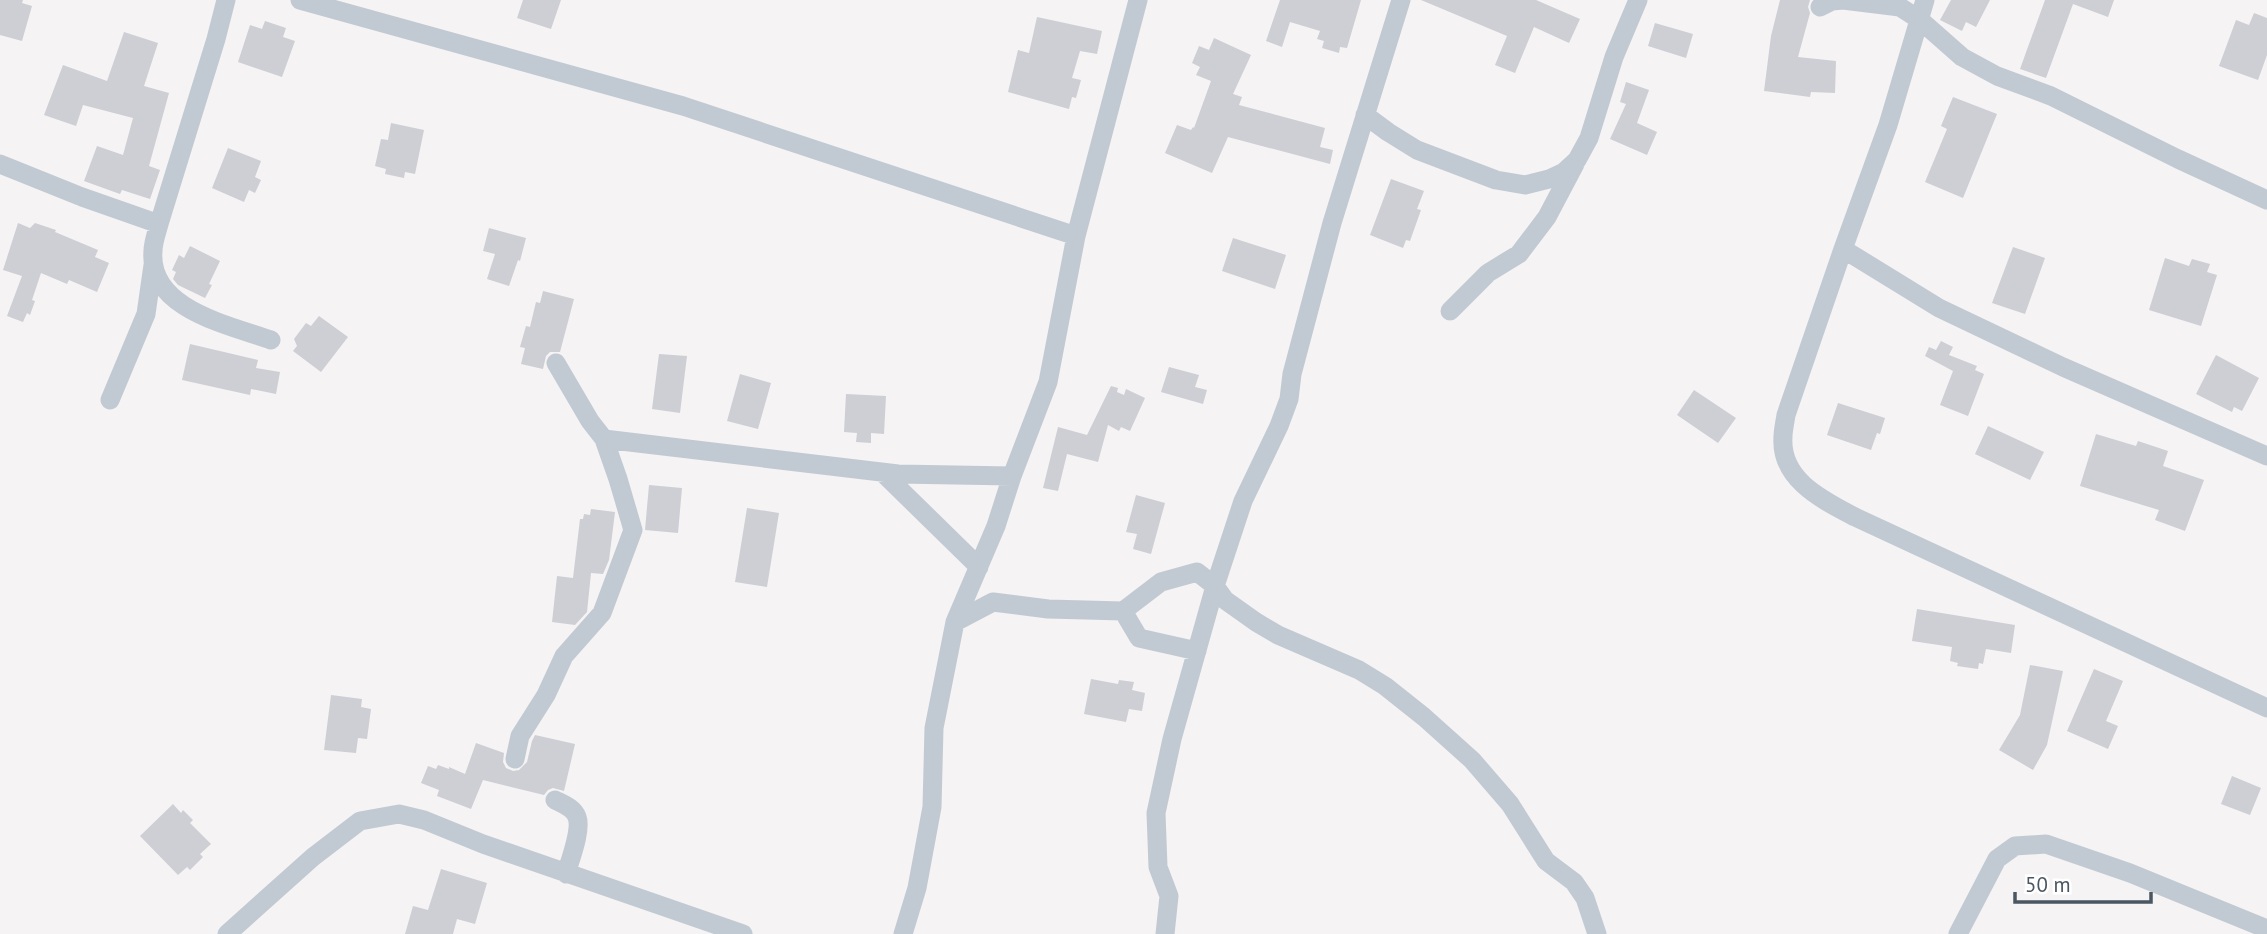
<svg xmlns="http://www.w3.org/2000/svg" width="2267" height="934" font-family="'PT Sans',sans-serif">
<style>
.building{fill:#cdcfd5}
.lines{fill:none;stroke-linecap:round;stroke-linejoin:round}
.street{stroke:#c1cad2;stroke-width:19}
</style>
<rect width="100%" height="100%" fill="#f5f3f3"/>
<path class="building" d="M0 0H23L22 3 32 6 22 41 0 35Z
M523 0H561L551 29 517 18Z
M1280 0H1361L1347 48 1340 47 1339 53 1322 48 1324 41 1317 39 1320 31 1290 22 1282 47 1266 41Z
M1421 0H1536L1580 19 1569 43 1534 27 1515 73 1495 65 1507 36Z
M1780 0H1810L1808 7 1810 13 1798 57 1836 61 1835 93 1811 92 1810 97 1764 91 1771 36Z
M1951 0H1990L1976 27 1966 22 1962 31 1940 20Z
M2045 0H2114L2108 17 2073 4 2046 78 2020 69Z
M2254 13 2267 18V55L2258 80 2219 66 2236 20 2249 25Z
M1037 17 1102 31 1097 54 1080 51 1072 78 1081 80 1076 98 1072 97 1069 109 1008 92 1018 50 1029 53Z
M265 21 286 28 283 37 295 41 282 77 238 62 250 25 262 29Z
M1655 23 1693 34 1686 58 1648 46Z
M124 32 158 43 144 86 169 93 149 166 160 170 150 199 122 190 120 194 84 181 97 146 123 155 133 118 83 105 76 126 44 115 63 65 107 81Z
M1214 38 1251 55 1233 94 1242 97 1239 105 1325 128 1320 147 1333 150 1330 164 1228 137 1212 173 1165 153 1177 125 1191 130 1193 127 1194 128 1211 81 1196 75 1200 67 1192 63 1199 46 1209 50Z
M1626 82 1649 90 1637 123 1657 132 1647 155 1610 139 1626 104 1620 102Z
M1953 97 1997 114 1963 198 1925 182 1947 129 1941 126Z
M391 123 424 130 415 174 405 172 404 178 385 174 386 169 375 166 381 139 388 140Z
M228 148 261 161 255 177 261 180 255 193 249 190 244 202 212 188Z
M1391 179 1424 191 1417 209 1421 210 1410 241 1406 240 1403 248 1370 235Z
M18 223 30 228 35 223 56 230 55 232 98 250 95 257 109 263 97 292 69 280 67 284 41 273 32 300 35 301 30 315 27 313 23 322 7 316 22 276 3 270Z
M489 228 526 238 520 261 518 260 509 286 487 279 495 254 483 251Z
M1233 238 1286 255 1275 289 1222 271Z
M190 246 220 261 209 284 212 285 205 298 178 285 173 279 176 272 172 270 179 255 184 258Z
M2013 247 2045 258 2025 314 1992 303Z
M2165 258 2189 266 2192 259 2210 264 2207 272 2217 275 2201 326 2149 310Z
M543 291 574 299 560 352H550L546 356 543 369 521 364 525 348 520 347 526 326 530 327 536 302 540 303Z
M319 316 348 337 321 372 293 351 297 346 294 339 306 323 311 326Z
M1941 341 1953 347 1949 355 1977 366 1975 370 1984 374 1968 416 1940 405 1953 371 1925 356 1929 347 1936 350Z
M190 344 258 360 256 368 280 372 276 394 251 389 250 395 182 380Z
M659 354 687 356 680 413 652 409Z
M2216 355 2259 378 2242 411 2234 407 2232 412 2196 394Z
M1169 367 1199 375 1195 387 1207 390 1203 404 1161 392Z
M740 374 771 383 758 429 727 421Z
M1111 386 1118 388 1117 392 1124 395 1126 389 1145 398 1130 431 1121 427 1119 431 1108 425 1098 462 1067 454 1058 491 1043 488 1058 427 1087 435Z
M1694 390 1736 418 1718 443 1677 415Z
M846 394 886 396 884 434 871 433V443L856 442 857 433 844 432Z
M1838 403 1885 418 1880 434 1877 433 1871 450 1827 435Z
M1988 426 2044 452 2030 480 1975 454Z
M2096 434 2136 446 2138 441 2168 451 2163 466 2204 480 2185 531 2155 520 2159 510 2080 486Z
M649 485 682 488 678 533 645 530Z
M1136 495 1165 503 1151 554 1133 549 1137 534 1126 532Z
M747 508 779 513 767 587 735 582Z
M591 509 615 512 609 560 603 574 591 573 587 612 575 625 552 622 557 576 573 578 580 519H583L584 514 590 515Z
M1917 609 2015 625 2011 653 1986 649 1983 664 1979 663 1978 669 1957 666 1958 663 1950 661 1952 647 1912 641Z
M2030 665 2063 671 2047 745 2033 770 1999 750 2020 715Z
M2094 669 2123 681 2106 721 2118 726 2108 749 2067 731Z
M1091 679 1118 684 1119 680 1134 682 1132 690 1145 693 1142 711 1129 709 1126 722 1084 714Z
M331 695 362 699 361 707 371 709 367 739 358 738 356 753 324 750Z
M535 735 575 744 564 791 553 788 548 790 544 795 483 780 471 809 437 796 439 790 421 783 428 766 436 769 438 765 449 769V767L465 774 476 743 504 753 503 762 506 768 513 771 519 770 527 762 532 741Z
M2232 776 2261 788 2250 815 2221 804Z
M173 804 181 813 183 810 193 820 190 823 211 844 200 854 203 857 190 870 187 867 178 875 140 836Z
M441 869 487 883 475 924 457 919 453 934H405L413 906 428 910Z"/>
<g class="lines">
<path class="street" d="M226 0 216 39 159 224C157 232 153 242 153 251 148 309 229 325 271 340
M300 0 683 106 1076 236
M1925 0 1888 125 1843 249 1786 415C1785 422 1783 430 1783 437 1780 480 1823 500 1855 517L2267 708
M1820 7 1832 1 1843 0 1900 7 1920 20 1962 57 1997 76 2051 96 2178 159 2267 200
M1365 115 1388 132 1417 150 1496 180 1525 185 1549 179 1564 172 1577 160 1589 138 1614 57 1638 0
M0 164 82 197 159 224
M1843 249 1939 308 2063 367 2267 456
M1450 311 1488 273 1519 254 1547 217 1575 164
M556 363 590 421 604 439 898 474 1012 476
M110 400 146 314 153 265
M883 473 979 567
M1123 611 1139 638 1197 651
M955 622 993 602 1048 609 1123 611 1161 582 1197 572 1215 586 1225 600 1256 622 1278 635 1359 670 1385 686 1424 717 1472 760 1510 804 1546 861 1574 882 1585 898 1597 934
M515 759 520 736 546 695 564 656 602 613 633 530 618 479 604 439
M555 800C563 804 574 808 577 817 582 830 570 860 566 874
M227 934 313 857 360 821 399 814 424 820 483 844 743 934
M903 934 917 888 932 807 934 728 955 622 996 526 1012 476 1048 382 1076 236 1138 0
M1165 934 1169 896 1158 867 1156 813 1172 739 1215 586 1243 501 1279 426 1289 399 1292 374 1332 223 1401 0
M1958 934 1997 859 2015 846 2046 844 2130 873 2267 929"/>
</g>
<path d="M2015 892v10h136v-10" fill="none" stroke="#4a5661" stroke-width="3.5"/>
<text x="2025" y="892" font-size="21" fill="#4a5661" stroke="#ffffff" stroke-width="5" paint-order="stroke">50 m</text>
</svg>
